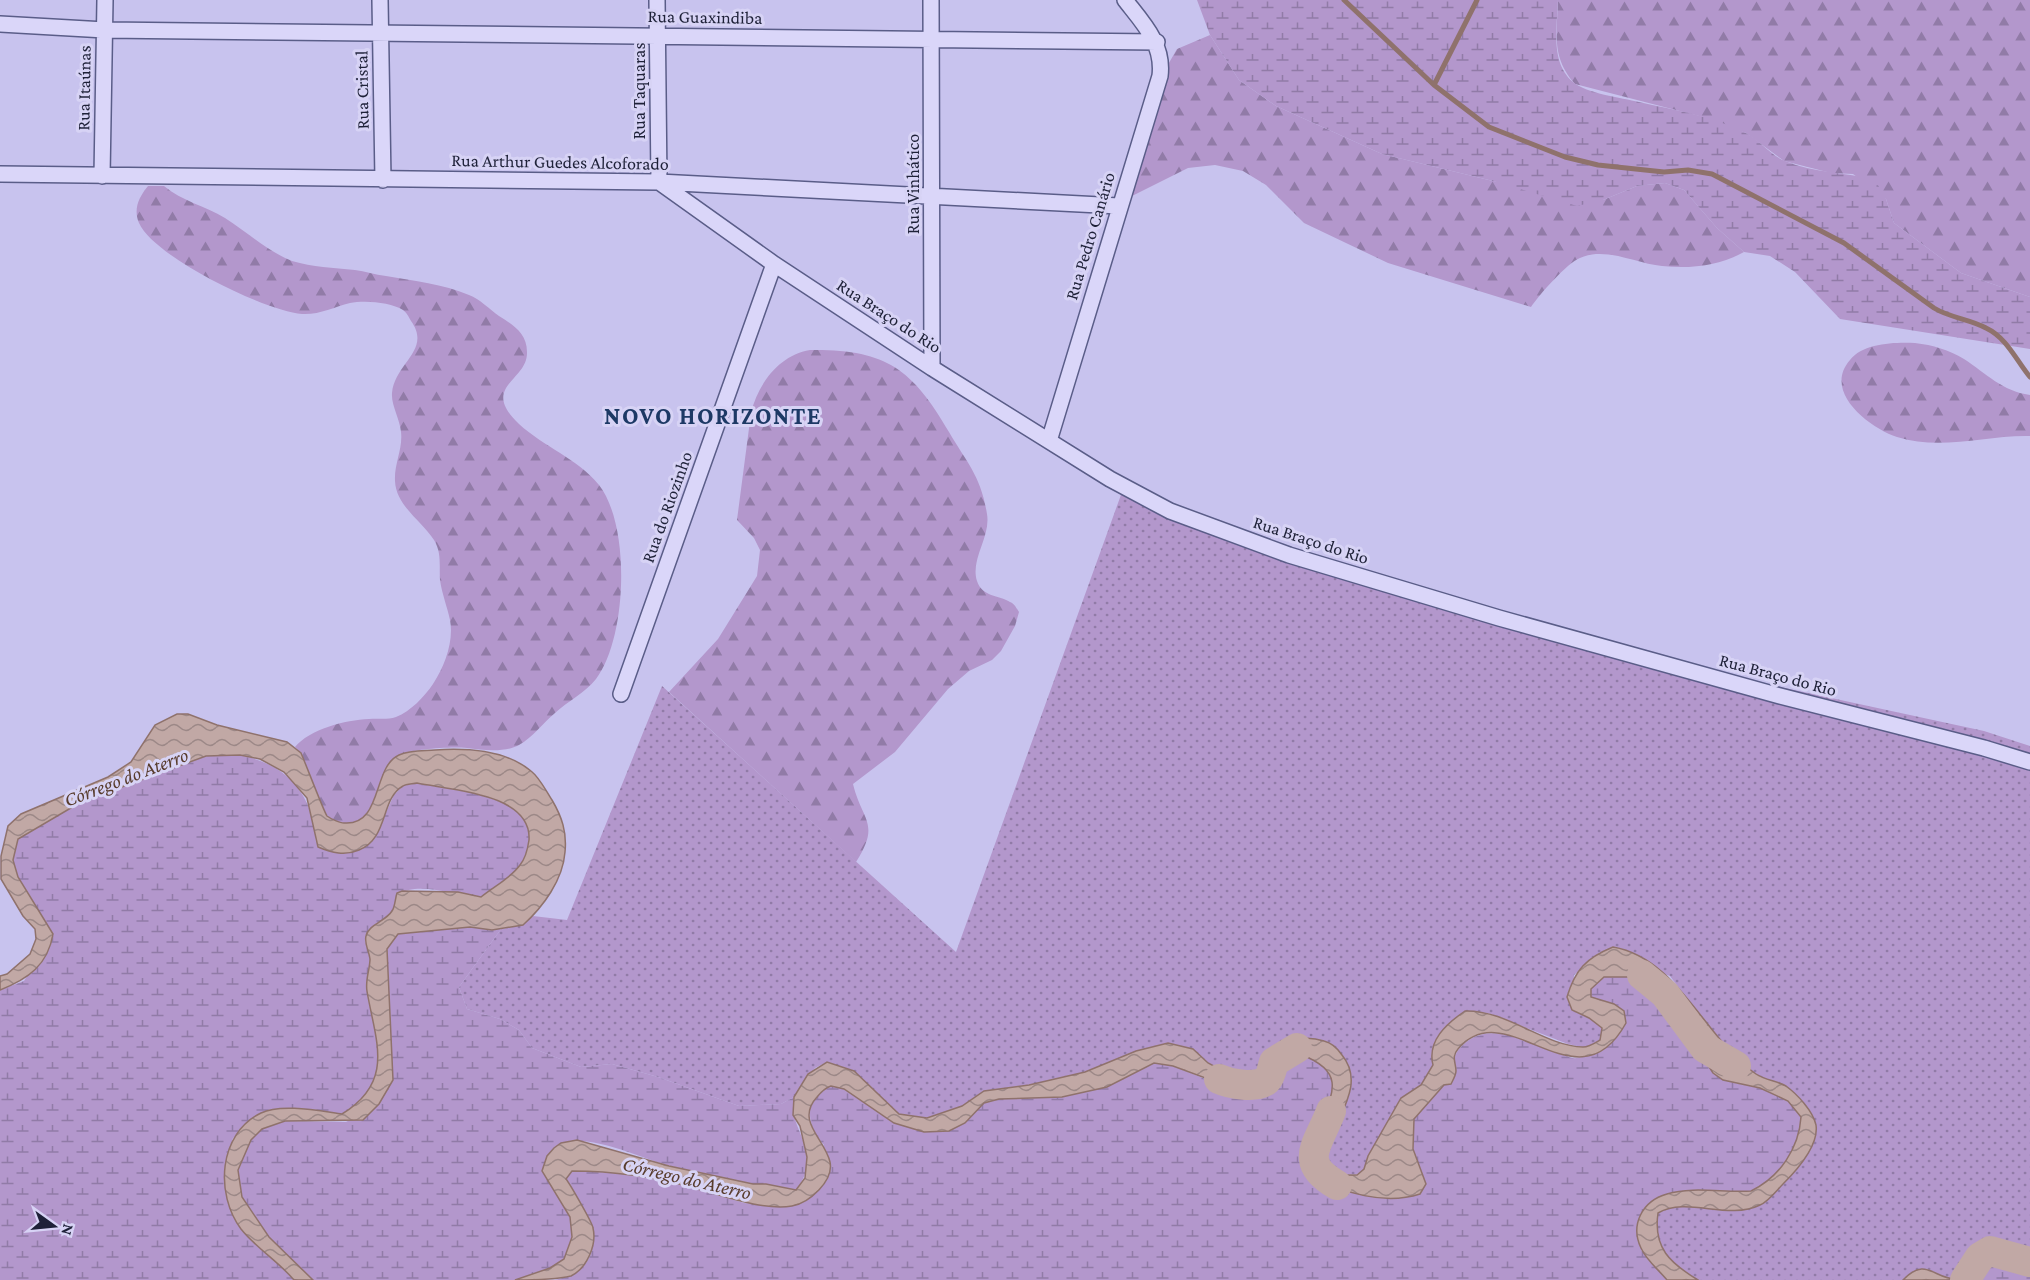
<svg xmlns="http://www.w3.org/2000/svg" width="2030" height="1280" font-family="'Crimson Pro',serif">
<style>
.grass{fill:url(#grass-dots)}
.forest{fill:url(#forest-firs)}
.wetland{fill:url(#wetland-marsh)}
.water{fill:url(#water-waves);stroke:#8f726c;stroke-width:1.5}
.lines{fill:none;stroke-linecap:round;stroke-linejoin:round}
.stream{stroke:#8f726c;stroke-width:5}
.river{stroke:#c1a8a5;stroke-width:30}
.street-casing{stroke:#5a5d88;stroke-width:18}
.street{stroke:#dad6f9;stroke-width:15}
.labels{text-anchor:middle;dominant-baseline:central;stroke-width:6;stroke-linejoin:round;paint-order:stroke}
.street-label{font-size:18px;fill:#1e2138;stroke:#d7d3f5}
.water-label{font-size:20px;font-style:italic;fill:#583c2d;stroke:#d7d3f5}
.district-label{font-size:24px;font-weight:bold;letter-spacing:1.5px;fill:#1d3965;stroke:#d7d3f5}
</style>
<defs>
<pattern id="grass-dots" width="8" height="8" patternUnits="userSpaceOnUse" patternTransform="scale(1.5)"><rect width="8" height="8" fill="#b397cc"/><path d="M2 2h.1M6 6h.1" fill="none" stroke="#917ba7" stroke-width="1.8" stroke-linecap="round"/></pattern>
<pattern id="forest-firs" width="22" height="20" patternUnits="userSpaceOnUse" patternTransform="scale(1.5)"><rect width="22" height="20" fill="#b397cc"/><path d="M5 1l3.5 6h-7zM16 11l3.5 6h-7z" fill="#917ba7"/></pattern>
<pattern id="wetland-marsh" width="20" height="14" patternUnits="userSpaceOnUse" patternTransform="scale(1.5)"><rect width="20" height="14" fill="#b397cc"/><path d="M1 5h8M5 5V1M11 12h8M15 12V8" fill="none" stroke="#917ba7"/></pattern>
<pattern id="water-waves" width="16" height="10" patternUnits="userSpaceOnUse" patternTransform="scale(1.5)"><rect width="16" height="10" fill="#c1a8a5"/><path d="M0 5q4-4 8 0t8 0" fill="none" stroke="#9c8887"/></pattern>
</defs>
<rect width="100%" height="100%" fill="#c8c3ee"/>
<path class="grass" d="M1122 492 1140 503 1642 657 1984 731 2030 746V1248L1999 1245 1986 1249 1956 1279C1933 1279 1927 1257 1903 1280H1698C1669 1263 1654 1248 1658 1213L1671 1206H1689L1786 1086 1758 1076 1735 1057 1707 1026 1670 976 1600 952 1574 975 1572 1010 1589 1018 1602 1028 1601 1040 1586 1048 1568 1044 1488 1013 1465 1011C1446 1024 1427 1041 1433 1065L1421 1085 1401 1098 1368 1156 1365 1169 1357 1174 1328 1175C1321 1151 1332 1131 1345 1110L1284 1046 1256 1074 1227 1073 1208 1063 1193 1049 1168 1043 1136 1051 1085 1072 1029 1085 984 1091 962 1106 927 1118 899 1114 827 1062 815 1068 794 1097 781 1104 739 1106 658 1077 612 1064 581 1067 532 1048 519 1030 500 1019 467 1009 459 987 501 929 523 925 533 916 567 920 662 686 956 952Z"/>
<path class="forest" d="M1558 0H2030V297L1961 273 1894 223 1886 199 1853 174 1831 173 1784 161 1746 133 1699 116 1575 84C1551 57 1557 34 1558 0Z
M1210 35 1239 80 1276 106 1382 154 1493 181 1603 200 1637 186 1665 183 1684 190 1717 228 1744 252C1719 266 1690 269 1662 266 1637 264 1605 246 1580 258 1567 263 1539 295 1531 307L1388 263 1304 223 1266 185 1243 171 1215 165 1188 168 1128 198 1166 68 1177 49Z
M148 186H164C182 201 205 206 225 218 247 232 267 251 292 261 313 267 333 268 355 270 365 271 375 275 386 276 414 281 443 284 469 295 480 299 489 309 499 316 513 325 527 333 527 352 528 381 479 386 519 424 544 447 577 458 599 485 631 526 627 638 596 679 585 693 568 701 555 713 544 722 532 738 519 745 505 753 482 750 467 748 453 746 411 749 399 755 373 768 380 829 343 823 339 823 331 819 328 816 323 811 306 764 301 753L295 747C310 729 345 720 369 719 378 718 387 720 396 717 411 711 424 697 433 684 445 666 454 641 450 620 447 606 442 594 440 580 439 566 442 553 434 540 422 521 396 506 395 481 394 464 403 449 401 432 400 419 391 405 392 393 395 363 432 350 411 321 409 317 406 312 403 310 391 302 364 300 350 303 334 307 319 315 302 314 265 311 154 257 139 223 133 209 139 197 148 186Z
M1915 343C1933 345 1949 350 1964 359 1987 374 2002 391 2030 395V436C1985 435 1942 451 1897 437 1870 428 1822 392 1850 360 1863 343 1895 342 1915 343Z
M810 350C885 349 912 368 949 432 967 463 981 476 987 514 991 537 970 559 977 581 982 597 999 595 1010 602 1014 603 1017 609 1019 612L1015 626 1001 651 992 660 969 671 948 689 895 752 853 784C862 821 881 823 856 862L669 692 718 639 757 576 760 550 754 538 737 520 751 413C758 384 779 355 810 350Z"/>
<path class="wetland" d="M1197 0H1558C1557 28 1550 62 1573 82 1585 93 1622 98 1639 102 1674 110 1712 116 1744 132 1759 139 1770 155 1785 161 1814 173 1845 172 1875 180L1886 199 1894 223 1961 273 2030 297V349L1840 319 1795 272 1770 256 1744 252 1717 228 1684 190 1665 183 1637 186 1603 200 1577 206 1493 181 1382 154 1276 106 1239 80 1210 35Z
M240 755C288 765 313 794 316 842L373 841 394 795 403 786 417 783C450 791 532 793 529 840 528 847 525 859 520 866 511 878 493 887 481 897 456 896 421 881 397 894 395 899 395 907 392 911 386 921 368 925 366 936 364 943 369 951 370 959 370 969 365 980 367 991 375 1042 398 1079 342 1114L297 1108 233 1138C222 1169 222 1199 241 1228 253 1247 279 1261 294 1280H0V990L24 981 53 934 18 877 13 860 17 839 81 802 206 756Z
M470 927 501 929 459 987 467 1009 500 1019 519 1030 532 1048 581 1067 612 1064 658 1077 739 1106 781 1104 794 1097C786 1129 826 1151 796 1190L766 1184H753C725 1178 695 1173 667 1165 636 1156 600 1138 568 1141L546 1178 561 1198 570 1217 572 1237 564 1259 550 1268 515 1280H313L269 1237 242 1197 238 1170 251 1140 262 1129 285 1121 346 1122 379 1104 389 989 387 949 398 934Z
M1604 977H1627L1682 1010 1701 1045 1735 1083 1761 1088 1788 1101 1801 1117C1799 1148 1780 1177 1751 1191L1667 1194 1651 1202 1641 1250 1667 1280H555C616 1266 590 1214 566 1179L572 1171 619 1173 691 1187 744 1203 792 1206 824 1145C807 1128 801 1095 831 1086L844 1089 894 1123 924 1132 949 1131 965 1123 984 1103 999 1099 1062 1097 1107 1087 1154 1063 1173 1066 1225 1087 1265 1081 1280 1063 1302 1055C1358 1076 1322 1114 1313 1155L1329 1185C1357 1193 1391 1204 1420 1194L1422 1172 1415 1161 1413 1149 1414 1119 1456 1072C1453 1059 1454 1053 1464 1044 1490 1021 1527 1041 1555 1051 1562 1054 1570 1059 1577 1058 1608 1053 1608 1045 1626 1023L1624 1011 1613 1004 1590 997 1591 989Z
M2014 1253 2030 1261V1280H1975L1991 1255Z"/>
<path class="water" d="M177 714H188L217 725 287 742 301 753C305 762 324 812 327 816 331 819 340 823 344 823 383 826 372 767 399 755 410 750 424 751 435 750 465 748 506 750 531 771 540 778 546 791 552 800 562 817 567 832 565 852 563 880 543 907 523 925L492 930 470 927 398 934 387 949 393 1080 379 1104 363 1120 285 1121 262 1129 251 1140 238 1170 242 1197 269 1237 313 1280H294C278 1261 256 1248 241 1229 215 1194 218 1134 261 1113 281 1103 320 1111 342 1114 396 1081 375 1040 367 991 365 980 370 969 370 959 369 951 364 943 366 936 368 925 386 921 392 911 395 907 395 899 397 893L402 891 458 892 481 897C493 887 511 878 520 865 525 859 528 847 529 840 532 793 450 790 417 783 413 784 406 784 403 786 380 799 389 838 359 850 345 856 332 853 318 847L307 798 284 772 260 759 240 755 206 756 81 802 18 839 13 860 18 877 53 934C48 965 28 979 0 990V976L7 974 30 954 36 939 35 929 23 916 1 879V856L8 826 21 814 108 777 131 762 155 725Z
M1613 947C1678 958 1705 1039 1756 1074 1765 1080 1777 1081 1786 1086 1797 1094 1813 1111 1816 1125 1819 1145 1796 1171 1783 1184 1777 1190 1768 1202 1760 1205 1727 1221 1688 1196 1658 1213 1653 1248 1670 1263 1698 1280H1667C1659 1270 1646 1260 1641 1248 1630 1225 1642 1201 1667 1194 1693 1186 1725 1193 1751 1191 1780 1177 1799 1148 1801 1117L1788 1101 1760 1088 1723 1080 1713 1073 1706 1062V1051L1682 1010 1628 977H1604L1591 989V997L1614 1004 1624 1011 1626 1023C1577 1112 1507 991 1458 1049 1451 1057 1456 1063 1456 1071 1456 1075 1453 1080 1451 1084L1444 1085 1414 1119 1413 1149 1426 1184 1420 1194C1386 1205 1341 1194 1313 1174 1313 1159 1313 1143 1319 1128 1333 1093 1346 1072 1302 1055 1277 1065 1267 1080 1243 1092L1173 1066 1154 1063 1107 1087 1062 1097 999 1099 984 1103 965 1123 949 1131 924 1132 894 1123 844 1089 831 1086C825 1088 821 1092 817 1097 795 1121 825 1139 830 1162 834 1181 809 1203 792 1206 763 1211 721 1195 694 1188 655 1177 612 1171 572 1171L566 1179C570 1184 593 1224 593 1228 597 1245 587 1268 571 1276 554 1280 532 1280 515 1280L550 1268 564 1259 572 1237 570 1217 542 1171 547 1156 554 1148 561 1143 577 1140 669 1166 753 1184H766L796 1190 805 1178 807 1157 800 1126 793 1115 794 1097 808 1074 827 1062 854 1071 899 1114 927 1118 962 1106 984 1091 1029 1085 1085 1072 1136 1051 1168 1043 1193 1049 1208 1063 1227 1073 1256 1074C1278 1052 1290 1030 1324 1041 1332 1043 1338 1049 1342 1055 1373 1093 1315 1134 1328 1175H1357L1364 1169 1368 1156 1401 1098 1421 1085 1433 1065C1427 1041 1446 1024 1465 1011 1508 1010 1544 1046 1583 1047 1589 1047 1595 1043 1600 1040L1602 1028 1589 1018 1572 1010 1567 997C1575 970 1586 958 1613 947Z
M1999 1245 2030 1248V1261C2016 1254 2007 1252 1991 1256L1975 1280H1903C1926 1256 1934 1279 1956 1279L1986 1249Z"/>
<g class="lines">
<path class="stream" d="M1344 0 1434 85 1489 127 1565 157 1598 165 1664 172 1688 170 1712 174 1844 243 1934 308C1950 318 1970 319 1986 328 2007 338 2016 360 2030 377
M1434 85 1477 0"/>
<path class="river" d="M1642 975 1665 994 1705 1048 1736 1066
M1219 1079C1230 1084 1257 1089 1267 1080 1271 1076 1272 1068 1274 1062L1297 1048
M1331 1111C1318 1145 1297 1162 1337 1185
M1965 1280 1980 1257 1990 1251 2030 1262"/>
<defs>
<path id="street" d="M380 0 383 180
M657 0 659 182 774 264 932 368 1110 479 1170 511 1289 555 1499 618 1780 696 1984 748 2030 762
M931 0 932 368
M0 24 105 30 1157 42
M0 174 659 182 1119 206
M102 176 105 0
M1049 441 1160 76C1164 44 1143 23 1125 0
M621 694 774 264"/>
</defs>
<use href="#street" class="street-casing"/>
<use href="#street" class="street"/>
</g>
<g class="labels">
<g class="street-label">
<text transform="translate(705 17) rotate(1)">Rua Guaxindiba</text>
<text transform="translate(84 88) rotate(-89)">Rua Itaúnas</text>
<text transform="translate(362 90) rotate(-91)">Rua Cristal</text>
<text transform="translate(639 91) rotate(-90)">Rua Taquaras</text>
<text transform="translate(560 162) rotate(1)">Rua Arthur Guedes Alcoforado</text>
<text transform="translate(913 184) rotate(-90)">Rua Vinhático</text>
<text transform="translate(1090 236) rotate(-73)">Rua Pedro Canário</text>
<text transform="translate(889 316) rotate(33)">Rua Braço do Rio</text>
<text transform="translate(667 507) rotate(-70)">Rua do Riozinho</text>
<text transform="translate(1311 540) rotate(18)">Rua Braço do Rio</text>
<text transform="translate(1778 675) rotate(15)">Rua Braço do Rio</text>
</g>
<g class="water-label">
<text transform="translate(126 777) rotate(-21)">Córrego do Aterro</text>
<text transform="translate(687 1178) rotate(13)">Córrego do Aterro</text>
</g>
<g class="district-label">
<text x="713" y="415">NOVO HORIZONTE</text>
</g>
</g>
<g transform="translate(54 1226) rotate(105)" stroke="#d7d3f5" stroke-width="4.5" paint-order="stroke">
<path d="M0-4.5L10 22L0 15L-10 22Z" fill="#1e2138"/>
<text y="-9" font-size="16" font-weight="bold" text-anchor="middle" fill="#1e2138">N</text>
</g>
</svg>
